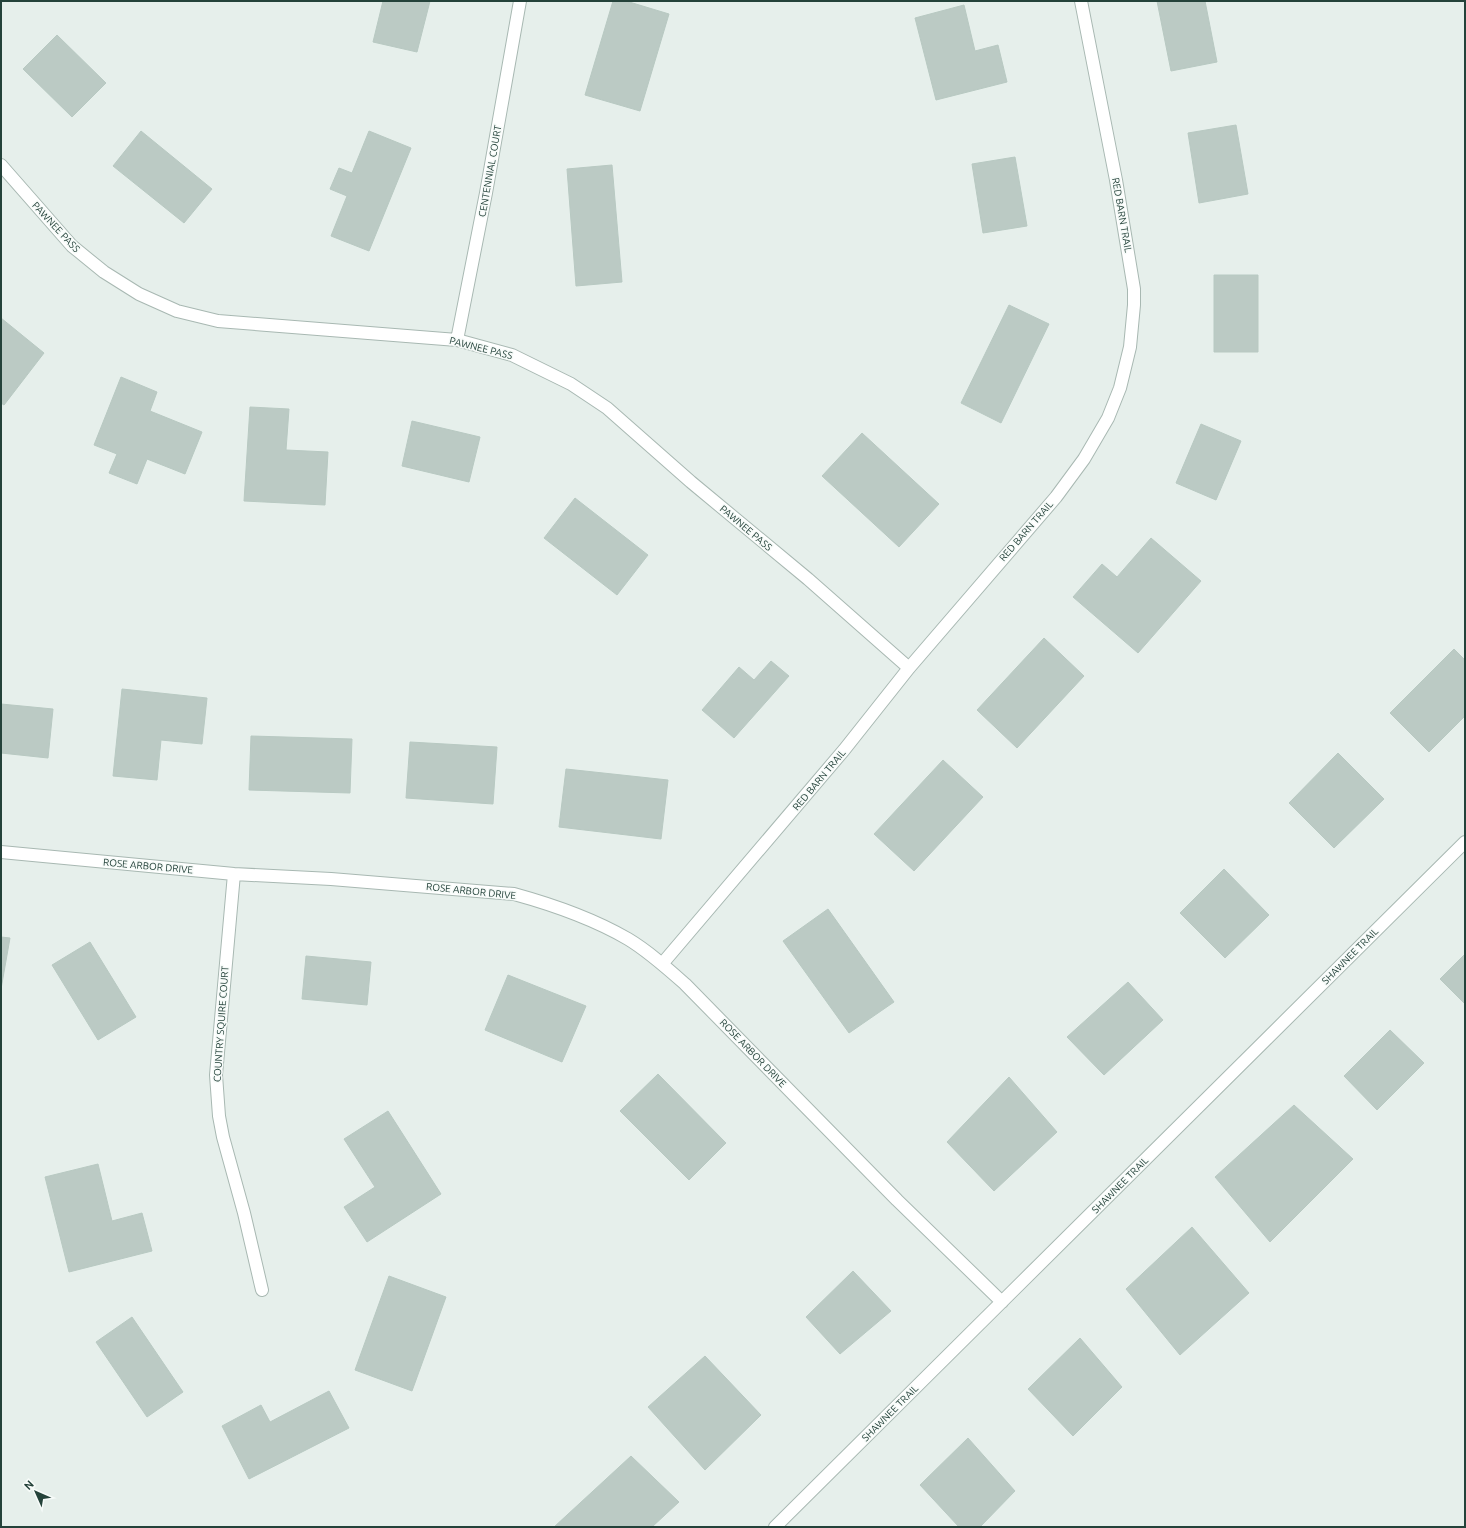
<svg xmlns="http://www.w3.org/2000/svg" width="1466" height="1528" font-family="Ubuntu,sans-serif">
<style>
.building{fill:#bbcac4;stroke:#b8c9c2}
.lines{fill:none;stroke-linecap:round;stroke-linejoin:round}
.minor-casing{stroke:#a8b8b2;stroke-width:14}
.minor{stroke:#fff;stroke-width:12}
.labels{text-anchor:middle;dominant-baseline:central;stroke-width:3;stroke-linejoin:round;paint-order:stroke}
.street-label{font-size:10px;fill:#24423a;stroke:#f7fbf9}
</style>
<rect width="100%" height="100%" fill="#e6efeb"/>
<path class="building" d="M383 1H430L417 52 373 42Z
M613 1H626L669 14 640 111 585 95Z
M1157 1H1205L1217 62 1171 71Z
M964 5 975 51 998 45 1007 82 936 100 915 18Z
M57 35 106 83 72 117 23 69Z
M1236 125 1248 194 1199 203 1188 133Z
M141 131 212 189 184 223 113 166Z
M369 131 411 148 369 251 331 236 347 196 330 189 339 168 352 173Z
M1015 157 1027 226 983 233 972 164Z
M612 165 622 282 576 286 567 169Z
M1214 275H1258V352H1214Z
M1009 305 1049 324 1001 423 961 403Z
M1 318 44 353 4 405 1 403Z
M121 377 157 392 150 411 202 432 185 474 147 459 137 484 109 473 117 454 94 445Z
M250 407 289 409 286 450 328 452 325 505 244 501Z
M412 421 480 437 469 482 402 466Z
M1201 424 1241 441 1216 500 1176 483Z
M862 433 939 504 899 547 822 476Z
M575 498 648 555 617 595 544 538Z
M1151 538 1201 581 1138 653 1073 597 1102 564 1117 577Z
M1044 638 1084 676 1017 748 977 710Z
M1454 649 1465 660V716L1429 752 1390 713Z
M771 661 789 676 734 738 702 710 739 667 754 680Z
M122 689 207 698 202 744 161 740 157 780 113 776Z
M1 704 53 709 48 758 1 753Z
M251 736 352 739 350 793 249 790Z
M410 742 497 747 493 804 406 798Z
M1338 753 1384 799 1334 848 1289 803Z
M943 760 983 797 914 871 874 834Z
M566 769 668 780 661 839 559 827Z
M1224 869 1269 915 1225 958 1180 913Z
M828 909 894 1002 849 1033 783 941Z
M1 937 10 938 1 989Z
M90 942 136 1017 98 1040 52 965Z
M1465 954V1004L1440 979Z
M306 956 371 962 367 1005 302 999Z
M508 975 586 1006 562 1062 485 1030Z
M1128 982 1163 1020 1104 1075 1067 1037Z
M1390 1030 1424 1063 1377 1110 1344 1076Z
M658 1074 726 1143 689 1180 620 1111Z
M1009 1077 1057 1132 994 1191 947 1142Z
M1294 1105 1353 1159 1270 1242 1215 1177Z
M388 1111 441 1194 367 1242 344 1207 375 1187 344 1139Z
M98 1164 112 1221 142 1213 152 1251 69 1272 45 1177Z
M1192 1227 1249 1293 1180 1355 1126 1289Z
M853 1271 891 1311 840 1354 806 1317Z
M389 1276 446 1297 412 1391 355 1370Z
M132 1317 183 1392 147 1417 96 1342Z
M1080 1338 1122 1387 1073 1436 1028 1389Z
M705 1356 761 1415 705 1470 648 1407Z
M329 1391 349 1428 249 1479 222 1426 261 1405 270 1422Z
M968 1438 1015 1491 980 1527H959L920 1485Z
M631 1456 679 1502 652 1527H554Z"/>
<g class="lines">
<defs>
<path id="minor" d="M1 165 72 246 104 272 139 294 177 311 218 321 457 340 512 355 571 384 607 408 691 482 808 579 909 668
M457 340 486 193 520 1
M1 852 234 874 331 879 514 894C554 905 592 918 628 939 648 951 667 968 685 984L897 1200 1002 1302
M234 874 216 1075 219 1116 223 1137 244 1213 262 1290
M662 964 844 750 909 668 1056 497 1084 459 1108 418 1120 388 1130 347 1134 305V289L1116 180 1081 1
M775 1527 1465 842"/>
</defs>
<use href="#minor" class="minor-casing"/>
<use href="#minor" class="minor"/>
</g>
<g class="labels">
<g class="street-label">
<text transform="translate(490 171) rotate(-80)">CENTENNIAL COURT</text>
<text transform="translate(1122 215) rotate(80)">RED BARN TRAIL</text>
<text transform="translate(56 227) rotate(47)">PAWNEE PASS</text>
<text transform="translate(481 348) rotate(14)">PAWNEE PASS</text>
<text transform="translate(746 528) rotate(40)">PAWNEE PASS</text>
<text transform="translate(1026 531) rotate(-49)">RED BARN TRAIL</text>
<text transform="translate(819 780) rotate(-50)">RED BARN TRAIL</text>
<text transform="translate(148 866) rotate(5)">ROSE ARBOR DRIVE</text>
<text transform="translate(471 891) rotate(6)">ROSE ARBOR DRIVE</text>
<text transform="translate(1350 956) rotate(-45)">SHAWNEE TRAIL</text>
<text transform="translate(221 1024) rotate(-86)">COUNTRY SQUIRE COURT</text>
<text transform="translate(753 1053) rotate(46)">ROSE ARBOR DRIVE</text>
<text transform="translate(1120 1185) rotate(-45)">SHAWNEE TRAIL</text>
<text transform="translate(890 1413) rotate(-45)">SHAWNEE TRAIL</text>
</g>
</g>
<rect width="1466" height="1528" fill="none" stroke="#24423a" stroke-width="4"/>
<g transform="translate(36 1492) rotate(315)" stroke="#f7fbf9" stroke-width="3" paint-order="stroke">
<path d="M0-3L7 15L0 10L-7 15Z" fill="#24423a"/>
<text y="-6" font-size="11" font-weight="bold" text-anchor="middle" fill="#24423a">N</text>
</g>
</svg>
